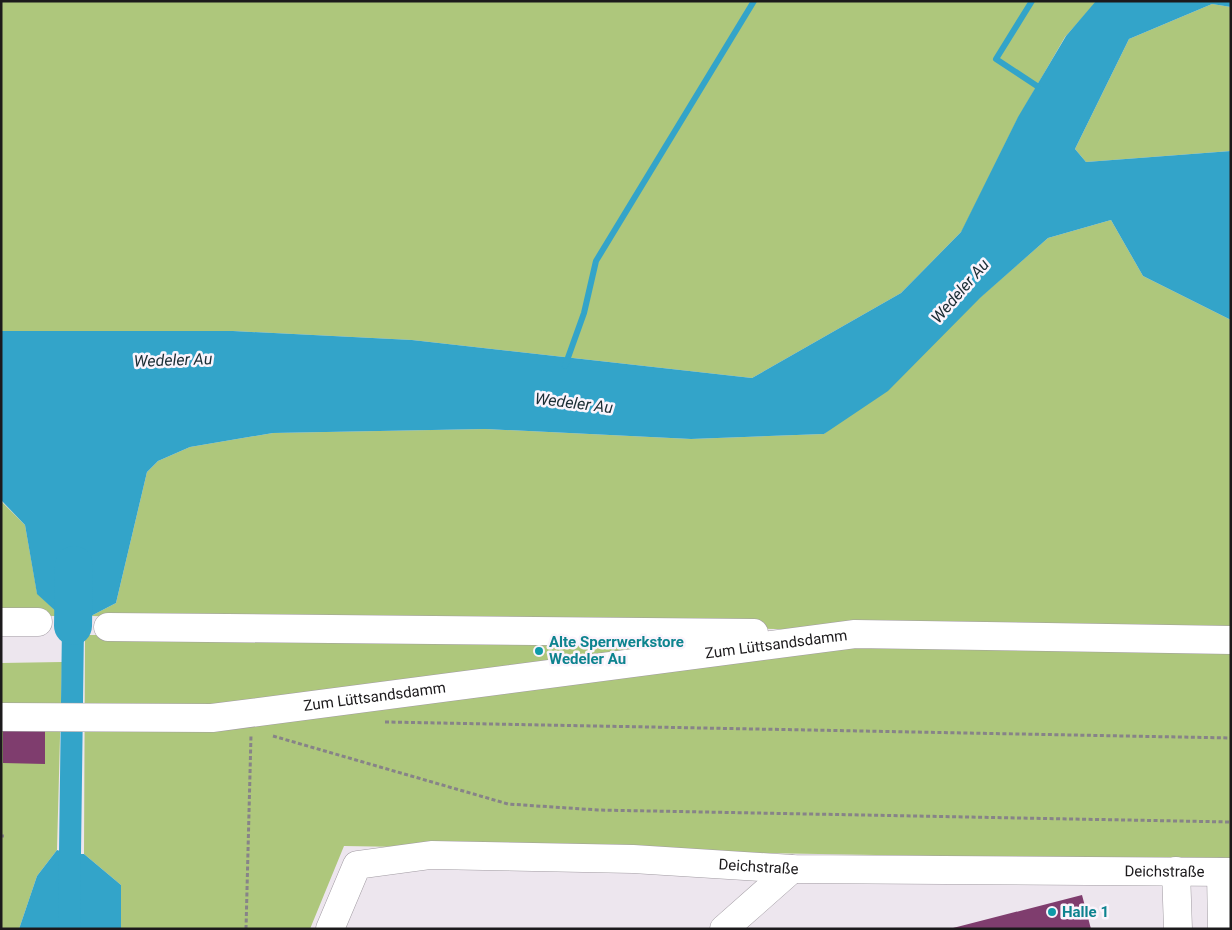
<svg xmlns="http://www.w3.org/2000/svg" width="1232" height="930" font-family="Roboto,sans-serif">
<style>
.green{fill:#aec77c}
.water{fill:#33a4c9}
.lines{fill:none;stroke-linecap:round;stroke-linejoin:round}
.stream{stroke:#33a4c9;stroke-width:6}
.canal{stroke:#33a4c9;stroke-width:22}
.river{stroke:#33a4c9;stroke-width:38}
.building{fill:#7f3d6e}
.minor-casing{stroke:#a19ba2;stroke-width:29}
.path{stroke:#878388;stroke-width:3;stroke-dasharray:4 2.5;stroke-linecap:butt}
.minor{stroke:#fff;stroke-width:28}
.culture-dot{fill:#0f9aa8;stroke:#faf4fc;stroke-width:2}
.labels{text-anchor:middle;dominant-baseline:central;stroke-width:5;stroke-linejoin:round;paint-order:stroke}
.culture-label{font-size:15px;font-weight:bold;fill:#0d838f;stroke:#faf4fc;text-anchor:start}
.street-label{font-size:15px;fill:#1c1a1c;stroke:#faf4fc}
.water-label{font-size:16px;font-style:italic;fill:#1a2d34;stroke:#faf4fc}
</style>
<rect width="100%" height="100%" fill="#ede6ee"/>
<path class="green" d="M1 1H1097L1065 37 1017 120 962 231 901 293 752 378 412 340 233 331H1Z
M1212 4 1231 7V151L1086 162 1075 149 1129 39Z
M1111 220 1143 276 1231 320V635L830 630 91 616 116 603 147 472 158 461 190 447 273 433 485 429 691 439 824 434 1048 238Z
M1 501 25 525 37 593 61 616H1Z
M150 632 1231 646V861L344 846 310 929H121V885L84 854 85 635H105L108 640 135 641Z
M62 662 57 850 37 876 19 929H1V663Z"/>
<path class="water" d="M1096 1H1231V7L1212 4 1129 39 1075 149 1086 162 1231 151V320L1143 276 1111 220 1048 238 980 298 888 391 824 434 691 439 485 429 273 433 190 447 158 461 147 472 116 603 91 616H61L37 594 25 525 1 500V331H233L412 340 752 378 901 293 961 232 1018 117 1066 36Z
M57 850 70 854H84L121 885V929H19L37 876Z"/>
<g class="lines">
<path class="stream" d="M1032 1 996 59 1037 86
M565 366 584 313 596 261 754 1"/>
<path class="canal" d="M69 929 73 626"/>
<path class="river" d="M73 626 74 565"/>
</g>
<path class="building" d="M3 730 45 731V764L3 763Z
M1082 895 1091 929H953V928Z"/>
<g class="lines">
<defs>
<g id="minor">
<path d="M1 622H38"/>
<path d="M108 627 754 633"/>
<path id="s1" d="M1 717 212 718 855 634 1231 640"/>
<path d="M1176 871 1178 929"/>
<path d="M1221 872 1222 929"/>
<path id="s2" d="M330 929 357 865 431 855 633 859 792 869 1231 872"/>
<path d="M724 929 792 869"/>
</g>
</defs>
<use href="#minor" class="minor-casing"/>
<path class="path" d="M385 722 1231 738
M273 736 508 804 598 810 1231 822
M1 836H4
M246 929 251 735"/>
<use href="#minor" class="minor"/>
</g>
<g class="culture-dot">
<circle cx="539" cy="651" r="5"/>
<circle cx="1052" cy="912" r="5"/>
</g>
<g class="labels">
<g class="culture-label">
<text x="549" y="642">Alte Sperrwerkstore<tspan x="549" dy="17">Wedeler Au</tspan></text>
<text x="1062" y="912">Halle 1</text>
</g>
<g class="street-label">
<text stroke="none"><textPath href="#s1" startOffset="780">Zum Lüttsandsdamm</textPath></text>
<text stroke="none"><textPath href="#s1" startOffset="375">Zum Lüttsandsdamm</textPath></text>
<text stroke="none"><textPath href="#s2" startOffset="472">Deichstraße</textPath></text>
<text stroke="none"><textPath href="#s2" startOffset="878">Deichstraße</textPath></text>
</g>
<g class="water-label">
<text transform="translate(960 291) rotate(-49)">Wedeler Au</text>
<text transform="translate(173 360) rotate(-2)">Wedeler Au</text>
<text transform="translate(574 403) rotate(7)">Wedeler Au</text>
</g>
</g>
<rect width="1232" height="930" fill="none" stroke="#1c1a1c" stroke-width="5"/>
</svg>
